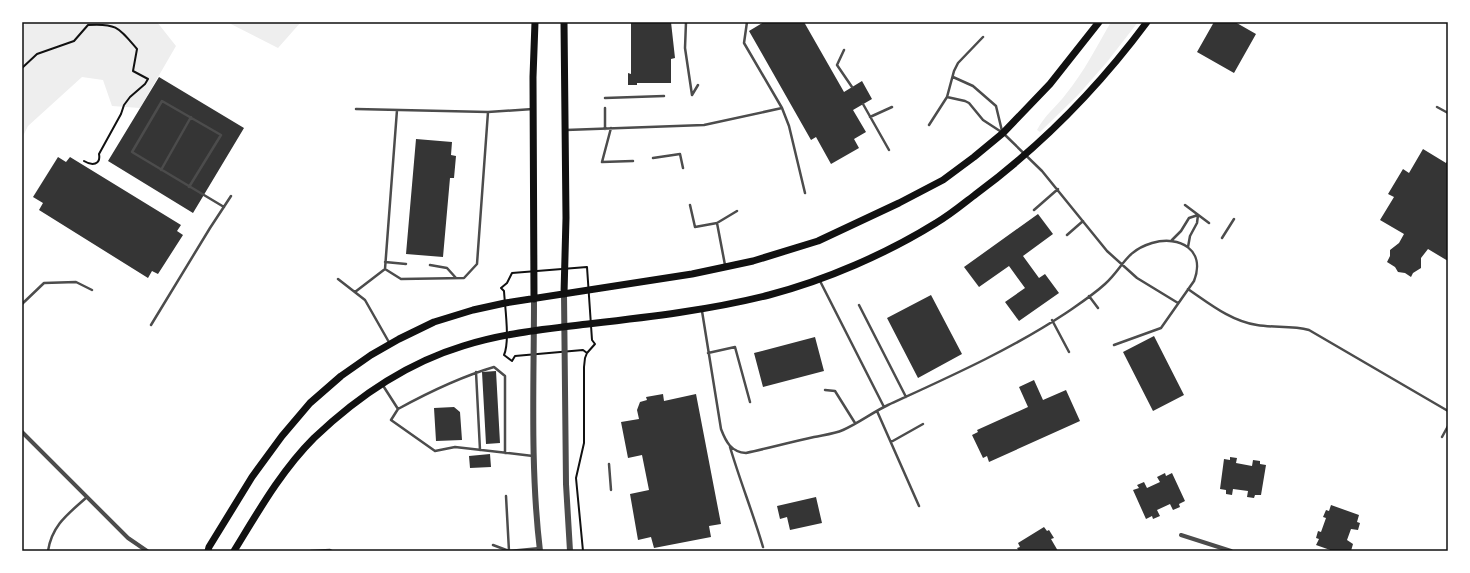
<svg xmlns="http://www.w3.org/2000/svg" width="1470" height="573" font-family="Quicksand,sans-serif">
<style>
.green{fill:#eee}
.building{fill:#353535}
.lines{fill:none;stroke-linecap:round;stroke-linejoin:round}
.path{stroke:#111;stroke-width:2}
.service{stroke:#4c4c4c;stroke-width:2.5}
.minor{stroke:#4c4c4c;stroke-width:4}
.tertiary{stroke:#4c4c4c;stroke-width:6}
.secondary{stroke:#111;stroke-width:7}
.neatline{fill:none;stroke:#111;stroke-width:1.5}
</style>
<rect width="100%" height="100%" fill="#fff"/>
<path class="green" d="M27 22H157L176 46 140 108 112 106 103 80 82 77 28 126 22 138V27Z
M227 22H301L278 48Z
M1111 22H1138L1107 62 1078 95 1040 132 1037 130C1044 116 1057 106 1066 94 1084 72 1097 46 1111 22Z"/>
<path class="building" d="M631 22H671L675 58 671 59V83H637V85H628V73L631 74Z
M764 22H804L844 92 862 81 872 99 853 110 866 132 854 139 859 148 831 164 816 137 811 140 749 31Z
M1214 22H1235L1256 34 1234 73 1197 52Z
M159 77 244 128 193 213 108 161Z
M416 139 452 142 451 155 456 156 454 178H450L443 257 406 254Z
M1423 149 1446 163 1448 160V261L1428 249 1421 258V268L1413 273 1411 277 1405 273 1398 272 1395 267 1387 262 1390 256V250L1399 243 1404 234 1380 220 1394 197 1388 194 1403 169 1409 173Z
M58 157 66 162 70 157 181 225 177 231 183 235 158 274 152 271 148 278 39 210 43 203 33 197Z
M1038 214 1053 234 1023 256 1039 278 1045 274 1059 293 1019 321 1005 302 1025 288 1009 266 979 287 964 267Z
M931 295 962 354 918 378 887 318Z
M1154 336 1184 395 1153 411 1123 352Z
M815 337 824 371 763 387 754 353Z
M496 371 500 443 486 444 482 372Z
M1034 380 1043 400 1066 390 1080 421 989 462 987 456 983 458 972 435 978 432 977 430 1028 407 1019 387Z
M663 394 664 401 696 394 721 524 709 526 711 537 654 548 651 537 638 540 630 494 649 490 642 455 628 458 621 422 639 419 637 410 640 402 647 400 646 397Z
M454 407 460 412 462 440 436 441 434 408Z
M490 454 491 467 470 468 469 456Z
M1230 457 1237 458 1236 463 1252 466 1253 460 1260 461V464L1266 465 1261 495H1255L1254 498 1247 497 1248 491 1233 489 1232 495 1226 494V490L1220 489 1224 459 1230 460Z
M1165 473 1166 476 1172 473 1185 501 1179 504 1180 507 1173 510 1170 504 1157 510 1160 516 1153 519 1152 516 1146 519 1133 490 1139 488 1137 485 1144 482 1147 488 1160 482 1157 477Z
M816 497 822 523 790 530 787 517 780 519 777 506Z
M1331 505 1359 515 1357 522 1360 523 1358 530 1351 529 1347 540 1353 544 1351 551 1348 550 1347 551H1333L1316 545 1319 539 1316 538 1318 531 1321 532 1326 518 1323 517 1326 510 1329 511Z
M1044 527 1047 531 1049 530 1054 538 1051 539 1058 551H1019L1017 548 1020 547 1018 543Z"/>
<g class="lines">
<path class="path" d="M22 68 37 54 74 41 88 25C117 23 119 28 137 49L133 71 148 79 145 84 130 97 124 105 121 114 99 154C101 165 92 166 84 161
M587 267 592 340 595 344 587 353 583 350 515 356 512 361 504 355C510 341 505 308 504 291L501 288 507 283 512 273Z
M583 551 576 478 584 443V367L585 358 587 353"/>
<path class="service" d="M686 22 685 48 692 95
M747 22 744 43 782 108 789 126 805 193
M844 50 837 65 852 87
M953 77 973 86 996 106 1002 131
M692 95 698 85
M947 97 965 101 969 103 983 120 1003 133 1042 171 1107 251 1137 278 1178 303
M605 98 664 96
M863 104 889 150
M1437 107 1448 113
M356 109 488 112
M870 117 892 107
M929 125 947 97 954 71 958 63 983 37
M611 128 602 162 633 161
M605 129V108
M566 130 704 125 782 108
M653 158 680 154 683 168
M161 170 191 117
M189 187 221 135 162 101 132 152 224 207
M690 205 695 227 717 223 737 211
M1185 205 1209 223
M1034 210 1058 189
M717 223 725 265
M1067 235 1083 221
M1222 238 1234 219
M1172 240 1181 231 1189 218 1198 215
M1188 247 1190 236 1197 223 1198 215
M385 262 406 264
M430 265 447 268 456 278
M385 269 397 110
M338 279 365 300 390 344
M820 281 884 407
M1188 289C1210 304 1231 321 1257 325 1274 328 1292 325 1309 330L1448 411
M355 292 385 269 401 279 464 278 477 264 488 112 533 109
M1089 296 1098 308
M22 304 44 283 76 282 92 290
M859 305 906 397
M702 311 721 429C726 442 731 452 746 453 769 448 791 442 814 437 823 435 834 434 843 430 859 423 873 412 888 405 949 377 1010 350 1066 313 1079 304 1093 295 1105 284 1123 268 1125 251 1152 243 1180 235 1206 250 1194 281L1161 328 1114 345
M1052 320 1069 352
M151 325 210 228 231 196
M708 353 735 347 750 402
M476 372 480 450
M382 384 398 409 391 420 435 451 455 447 533 456
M825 390 835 391 855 423
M398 409C429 392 460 377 494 367L505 376V453
M877 411 919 506
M1442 437 1448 426
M891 442 923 424
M730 447C740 481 753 513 763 547
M609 464 611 490
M506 496 509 551
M493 545 509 551 540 548
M48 551C52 525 68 514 87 497
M311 551 330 550 332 551"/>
<path class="minor" d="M22 432 128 538 147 551
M1181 535 1231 551"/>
<path class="tertiary" d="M564 294 566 484 570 551
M534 299C534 383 530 467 540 551"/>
<path class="secondary" d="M564 22 566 218 564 294
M534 299 533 77 535 22
M208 551 209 547 252 477 282 436 310 403 341 376 371 355 399 339 434 322 473 310 505 303 692 274 725 267 753 261 818 241 899 203 943 180 974 157 1003 133 1050 84 1099 22
M234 551C258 512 281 471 314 438 356 398 407 363 463 346 504 333 546 329 588 324 649 317 710 310 769 295 826 280 886 254 936 223 950 215 963 204 976 194 1042 145 1098 88 1147 22"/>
</g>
<rect width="1470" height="573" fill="none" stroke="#ffffff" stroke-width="46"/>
<rect x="23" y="23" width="1424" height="527" class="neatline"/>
</svg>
